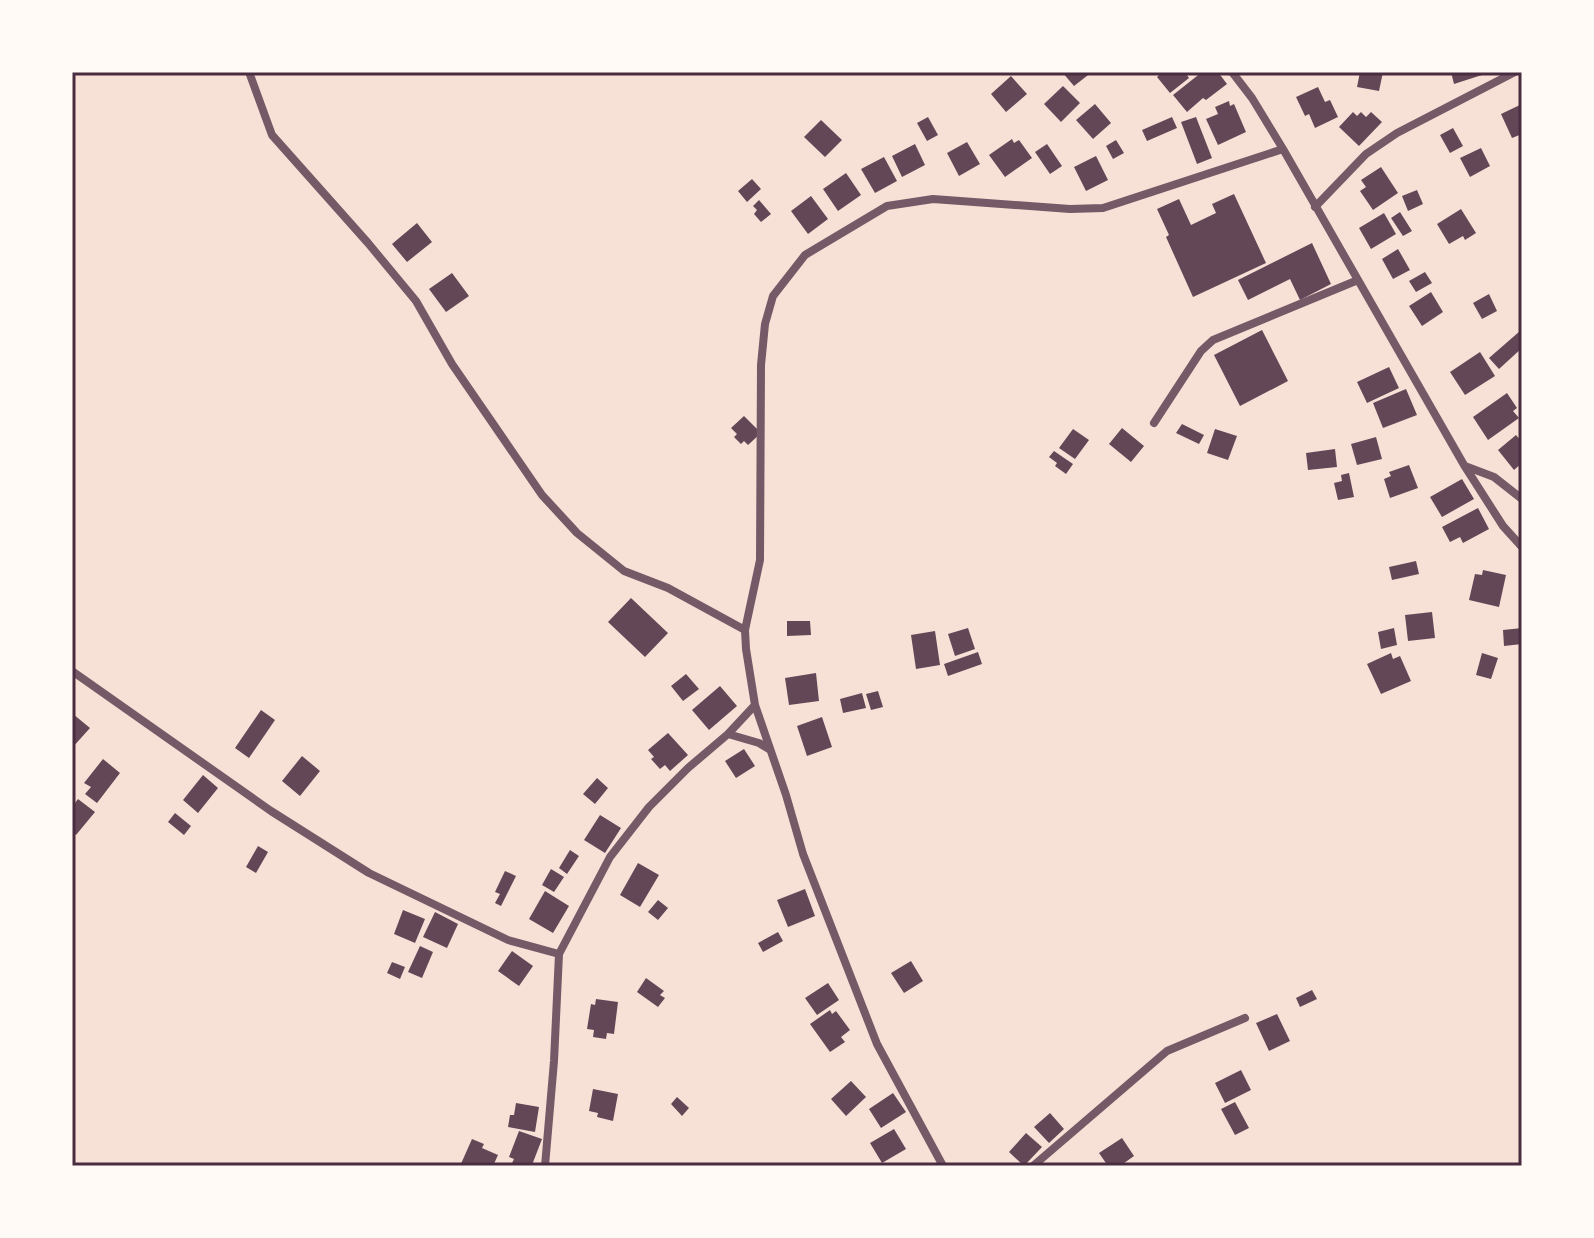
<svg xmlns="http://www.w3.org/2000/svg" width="1594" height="1238" font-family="'Varela Round',sans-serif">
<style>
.building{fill:#644757}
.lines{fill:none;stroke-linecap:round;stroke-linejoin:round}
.minor{stroke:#755966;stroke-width:8}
.neatline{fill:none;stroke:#4a2c40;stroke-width:3}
</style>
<rect width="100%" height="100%" fill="#f7e1d7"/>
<path class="building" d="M1062 72H1092L1074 86Z
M1162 72H1185L1189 78 1170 93 1157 77Z
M1202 72H1218L1227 84 1206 100 1203 98 1187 112 1173 95Z
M1360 72H1383L1379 91 1357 87Z
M1451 72H1480L1482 75 1454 84Z
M1011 76 1027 94 1006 112 991 94Z
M1063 86 1080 103 1061 122 1044 104Z
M1318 87 1325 102 1330 100 1338 117 1315 128 1309 114 1305 116 1296 97Z
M1229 101 1230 106 1234 104 1246 132 1218 145 1206 119 1218 114 1215 107Z
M1095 104 1111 123 1093 139 1076 120Z
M1522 104V134L1512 138 1501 114Z
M1353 112 1357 116 1361 112 1366 117 1371 112 1382 122 1359 146 1339 127Z
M928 117 938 135 927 141 917 123Z
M1172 117 1177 128 1147 141 1142 130Z
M1196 117 1212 158 1197 164 1181 122Z
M821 120 842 140 825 157 804 137Z
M1453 128 1463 146 1450 153 1440 135Z
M1012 139 1014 143 1019 140 1032 158 1005 177 989 155Z
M1116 140 1124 153 1113 159 1106 146Z
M967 142 980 164 959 176 947 153Z
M915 144 925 165 902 177 892 156Z
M1047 144 1062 166 1050 174 1035 152Z
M1481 148 1490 166 1470 177 1460 158Z
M1096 156 1108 180 1086 191 1074 167Z
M884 157 897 181 875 193 861 169Z
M1381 167 1398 193 1373 210 1360 191 1366 187 1361 180Z
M846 173 861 195 838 211 823 189Z
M752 179 761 189 747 202 738 191Z
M1417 190 1423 204 1408 211 1402 196Z
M1234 194 1266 263 1193 297 1166 237 1169 235 1157 209 1179 199 1191 225 1216 213 1212 204Z
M811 196 828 219 808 234 791 211Z
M759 200 771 214 761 222 754 214 757 210 753 206Z
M1461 209 1476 233 1465 240 1463 236 1449 244 1437 224Z
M1400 212 1412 231 1403 236 1391 218Z
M1384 213 1396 234 1371 249 1359 228Z
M417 223 432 242 407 262 392 244Z
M1312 243 1331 284 1300 300 1290 279 1248 300 1238 280Z
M1398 249 1410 270 1393 279 1382 259Z
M1425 272 1432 283 1416 292 1409 281Z
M452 273 469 296 446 312 429 289Z
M1431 292 1443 312 1422 326 1409 306Z
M1489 294 1497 311 1482 319 1473 303Z
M1262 330 1288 381 1240 406 1214 355Z
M1520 331 1522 333V348L1499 369 1489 358Z
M1480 352 1495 376 1465 395 1450 372Z
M1389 367 1399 388 1367 403 1357 382Z
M1406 389 1417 415 1383 428 1373 403Z
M1507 393 1517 408 1513 411 1519 418 1488 440 1473 417Z
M744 416 761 433 748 445 744 441 741 444 734 437 737 434 731 428Z
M1182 424 1204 435 1199 444 1176 433Z
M1122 428 1144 446 1131 462 1109 444Z
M1073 429 1089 440 1075 459 1059 448Z
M1215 429 1237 436 1228 460 1207 453Z
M1516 435 1522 442V463L1514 470 1498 450Z
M1376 437 1382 459 1357 465 1351 444Z
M1335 449 1337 467 1308 470 1306 453Z
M1054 451 1073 464 1066 474 1055 466 1057 463 1049 457Z
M1409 465 1418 488 1390 498 1384 479 1391 476 1389 472Z
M1349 473 1354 497 1338 500 1334 483 1342 481 1341 475Z
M1462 479 1474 499 1442 517 1430 497Z
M1478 508 1489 529 1463 543 1460 537 1450 542 1442 527Z
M1416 561 1419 574 1392 580 1389 567Z
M1483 570 1506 575 1499 607 1469 600 1475 574 1482 575Z
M631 598 668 633 645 657 608 622Z
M1432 612 1435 638 1408 641 1405 615Z
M787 621H810L811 635 787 636Z
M968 628 975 649 955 656 948 634Z
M1394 628 1397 645 1381 649 1378 632Z
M1522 628V644L1504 646 1503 630Z
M935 631 940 665 916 669 911 635Z
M978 652 982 664 948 676 944 664Z
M1391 653 1393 659 1400 656 1411 681 1381 694 1367 664Z
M1482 653 1498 658 1491 679 1476 675Z
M816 673 819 701 789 705 785 678Z
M686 674 699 689 683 701 671 686Z
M720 686 737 706 709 730 692 710Z
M878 691 883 707 871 710 866 694Z
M862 693 866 708 843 713 840 699Z
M261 710 275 720 249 758 235 748Z
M73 714 90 728 72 748V715Z
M822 717 832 747 807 756 797 726Z
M668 733 688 755 670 771 665 765 660 769 651 759 654 757 648 750Z
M744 749 755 766 736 778 725 761Z
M302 756 320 771 300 796 282 781Z
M103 759 120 773 97 803 85 794 91 787 84 783Z
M203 775 218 788 198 813 183 800Z
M597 778 608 788 595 804 583 794Z
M78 799 95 812 76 835 72 832V807Z
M175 813 191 826 184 835 168 822Z
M600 815 621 828 605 853 584 840Z
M258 846 268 852 256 873 246 867Z
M570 850 579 856 567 874 559 868Z
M638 863 659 875 640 907 620 895Z
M551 869 564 877 554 892 542 885Z
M505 871 516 876 501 906 495 903 500 894 495 892Z
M805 889 815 916 788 927 777 900Z
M545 891 569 906 553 933 529 919Z
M658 900 668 908 658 920 648 912Z
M403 910 425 919 415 943 394 934Z
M435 912 458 924 447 948 423 937Z
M778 932 783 941 763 952 758 943Z
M420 946 433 952 422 978 408 972Z
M512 951 533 966 519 986 498 971Z
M911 961 923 981 904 993 891 973Z
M392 962 405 967 400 979 387 973Z
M646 978 664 991 660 995 665 998 658 1007 637 992Z
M828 983 839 1000 817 1015 805 998Z
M1312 990 1317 999 1300 1007 1296 998Z
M596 999 618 1002 614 1034 607 1033 606 1039 593 1037 594 1030 587 1029 591 1004 595 1005Z
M830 1010 832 1014 836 1011 850 1030 841 1037 845 1042 830 1052 810 1024Z
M1277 1014 1290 1041 1269 1051 1256 1023Z
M1241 1070 1251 1090 1225 1103 1215 1083Z
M851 1081 866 1097 846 1116 831 1099Z
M593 1089 618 1094 613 1121 597 1117 598 1113 589 1111Z
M893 1093 906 1112 881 1128 869 1109Z
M677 1097 689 1108 682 1116 671 1104Z
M1235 1102 1249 1128 1235 1135 1221 1109Z
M516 1103 539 1107 535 1132 508 1127 510 1115H514Z
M1050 1113 1064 1129 1049 1143 1034 1127Z
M894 1129 906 1149 882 1163 870 1143Z
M519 1131 542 1139 532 1165 528 1163 527 1166H519L512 1163 514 1159 509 1157Z
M1026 1133 1042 1147 1024 1166 1009 1152Z
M1122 1138 1134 1156 1120 1166H1108L1099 1153Z
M472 1139 484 1144 482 1148 498 1155 493 1166H460Z"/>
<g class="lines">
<path class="minor" d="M249 72 272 135 368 243 416 301 452 364 542 495 577 533 624 571 668 588 745 630
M1232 72 1252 98 1283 149 1464 465 1503 526 1522 547
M1315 207 1366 154 1397 133 1515 72
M1154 423 1201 351 1213 340 1358 280
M1465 466 1494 477 1522 499
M72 671 271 811 369 873 508 940 559 954
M755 705 786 795 803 854 877 1044 943 1166
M728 734 759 743 769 749
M545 1166 554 1061 559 954 610 857 649 807 688 768 728 734 755 705 746 649 745 630 760 560 761 365 765 324 773 296 805 255 887 206 933 199 1070 209 1103 208 1283 149
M1033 1166 1167 1051 1245 1018"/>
</g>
<rect width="1594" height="1238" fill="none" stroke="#fffaf5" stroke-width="148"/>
<rect x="74" y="74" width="1446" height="1090" class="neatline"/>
</svg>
